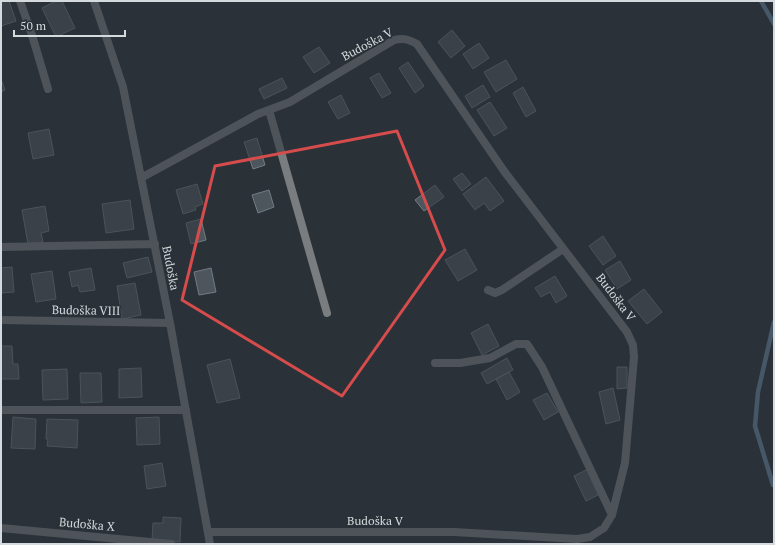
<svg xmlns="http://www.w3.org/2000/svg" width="775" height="545" font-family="'PT Serif',serif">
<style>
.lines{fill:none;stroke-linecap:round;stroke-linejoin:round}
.stream{stroke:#6987a0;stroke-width:4.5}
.building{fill:#4e565d;stroke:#737b83}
.street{stroke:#797d80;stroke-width:8}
.marked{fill:none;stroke:#d64c4c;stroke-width:3;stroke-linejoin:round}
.labels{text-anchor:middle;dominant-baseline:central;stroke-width:3.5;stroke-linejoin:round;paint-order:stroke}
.street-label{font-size:12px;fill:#d5dade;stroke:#2a3238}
</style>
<rect width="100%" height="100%" fill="#2a3238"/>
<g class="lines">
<path class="stream" d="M761 1 774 24
M773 485 755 426 758 392 774 322"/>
</g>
<path class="building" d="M1 1H9L16 21 1 26Z
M56 1H62L75 28 56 37 42 8Z
M452 30 465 46 451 58 438 42Z
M479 43 489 58 473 69 463 54Z
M319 47 330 63 314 73 303 57Z
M506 60 517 79 496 92 484 72Z
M408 62 424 86 415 93 399 68Z
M379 73 391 93 382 98 370 78Z
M282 78 287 88 264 99 259 89Z
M1 79 5 90 1 92Z
M483 85 490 97 472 108 465 96Z
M523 87 536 111 526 117 513 93Z
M341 95 350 113 338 119 328 102Z
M490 102 507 128 494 136 477 110Z
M49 129 54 155 33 159 28 133Z
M257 138 265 165 253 169 244 142Z
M462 173 471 184 462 191 453 179Z
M486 177 504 201 490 211 484 203 475 210 463 194Z
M197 184 203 204 195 207 196 210 183 214 176 190Z
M435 185 444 197 424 211 415 200Z
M269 190 274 207 258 213 252 195Z
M130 200 134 229 106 233 102 204Z
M45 206 49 231 41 233 43 242 28 244 22 210Z
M201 219 206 240 191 244 186 223Z
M603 236 616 256 603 265 589 246Z
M465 249 477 270 458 281 445 260Z
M148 257 152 272 127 278 123 263Z
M620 261 631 280 617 289 605 270Z
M12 267 14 292 1 293V268Z
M91 268 95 290 80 292 78 285 72 287 69 272Z
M211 268 216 292 199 295 194 272Z
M52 271 56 299 36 302 31 274Z
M555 276 567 296 556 303 550 292 541 297 535 288Z
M135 283 141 315 122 319 117 286Z
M644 289 662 312 647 324 628 301Z
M488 324 499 346 482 355 471 333Z
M1 346H12L13 364H18L19 379H1Z
M507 358 513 370 487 384 481 373Z
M230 359 240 398 217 403 207 365Z
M617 367H627V388L617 389Z
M141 368 142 397 119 398V369Z
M67 369 68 399 43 400 42 370Z
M509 372 520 392 507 400 496 379Z
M80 373H101L102 402 81 403Z
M613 388 620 420 606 424 599 392Z
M547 393 558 412 544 420 533 400Z
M13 417 36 419 35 449 11 448Z
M159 417 160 444 137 445 136 418Z
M47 419 78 420 77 448 47 446 48 439H46Z
M162 463 166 486 147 489 144 466Z
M588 469 600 494 586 501 574 476Z
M163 517 181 518 180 542 152 540 153 523H163Z"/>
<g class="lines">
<path class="street" d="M20 1 32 35 48 89
M94 1 123 87 170 323 210 544
M269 110 327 313
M141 178 258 114 290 102 394 40C404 38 408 39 417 44L504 171 627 332 633 345 634 357 625 463 612 515 604 528 590 537 577 539 454 532H208
M1 247 155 244
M488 290 495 293 502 290 563 249
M1 320 170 323
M435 363H460L490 358 516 344H527L542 367 612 515
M1 410H186
M1 528 171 544"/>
</g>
<path d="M0 0H775V545H0ZM397 131 445 250 342 396 182 300 215 166Z" fill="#2a3238" fill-opacity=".55" fill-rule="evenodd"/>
<path class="marked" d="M397 131 445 250 342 396 182 300 215 166Z"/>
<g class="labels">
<g class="street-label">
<text transform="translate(367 44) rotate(-28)">Budoška V</text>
<text transform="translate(171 268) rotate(79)">Budoška</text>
<text transform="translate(616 297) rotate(53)">Budoška V</text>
<text transform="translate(86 310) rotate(1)">Budoška VIII</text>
<text x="375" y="520">Budoška V</text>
<text transform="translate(87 524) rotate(5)">Budoška X</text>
</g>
</g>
<rect width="775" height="545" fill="none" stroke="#d5dade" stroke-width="4"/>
<path d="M14 30v6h111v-6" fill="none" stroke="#d5dade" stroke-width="2"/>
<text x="20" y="30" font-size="12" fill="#d5dade" stroke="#2a3238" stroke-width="3" paint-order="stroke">50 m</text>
</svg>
